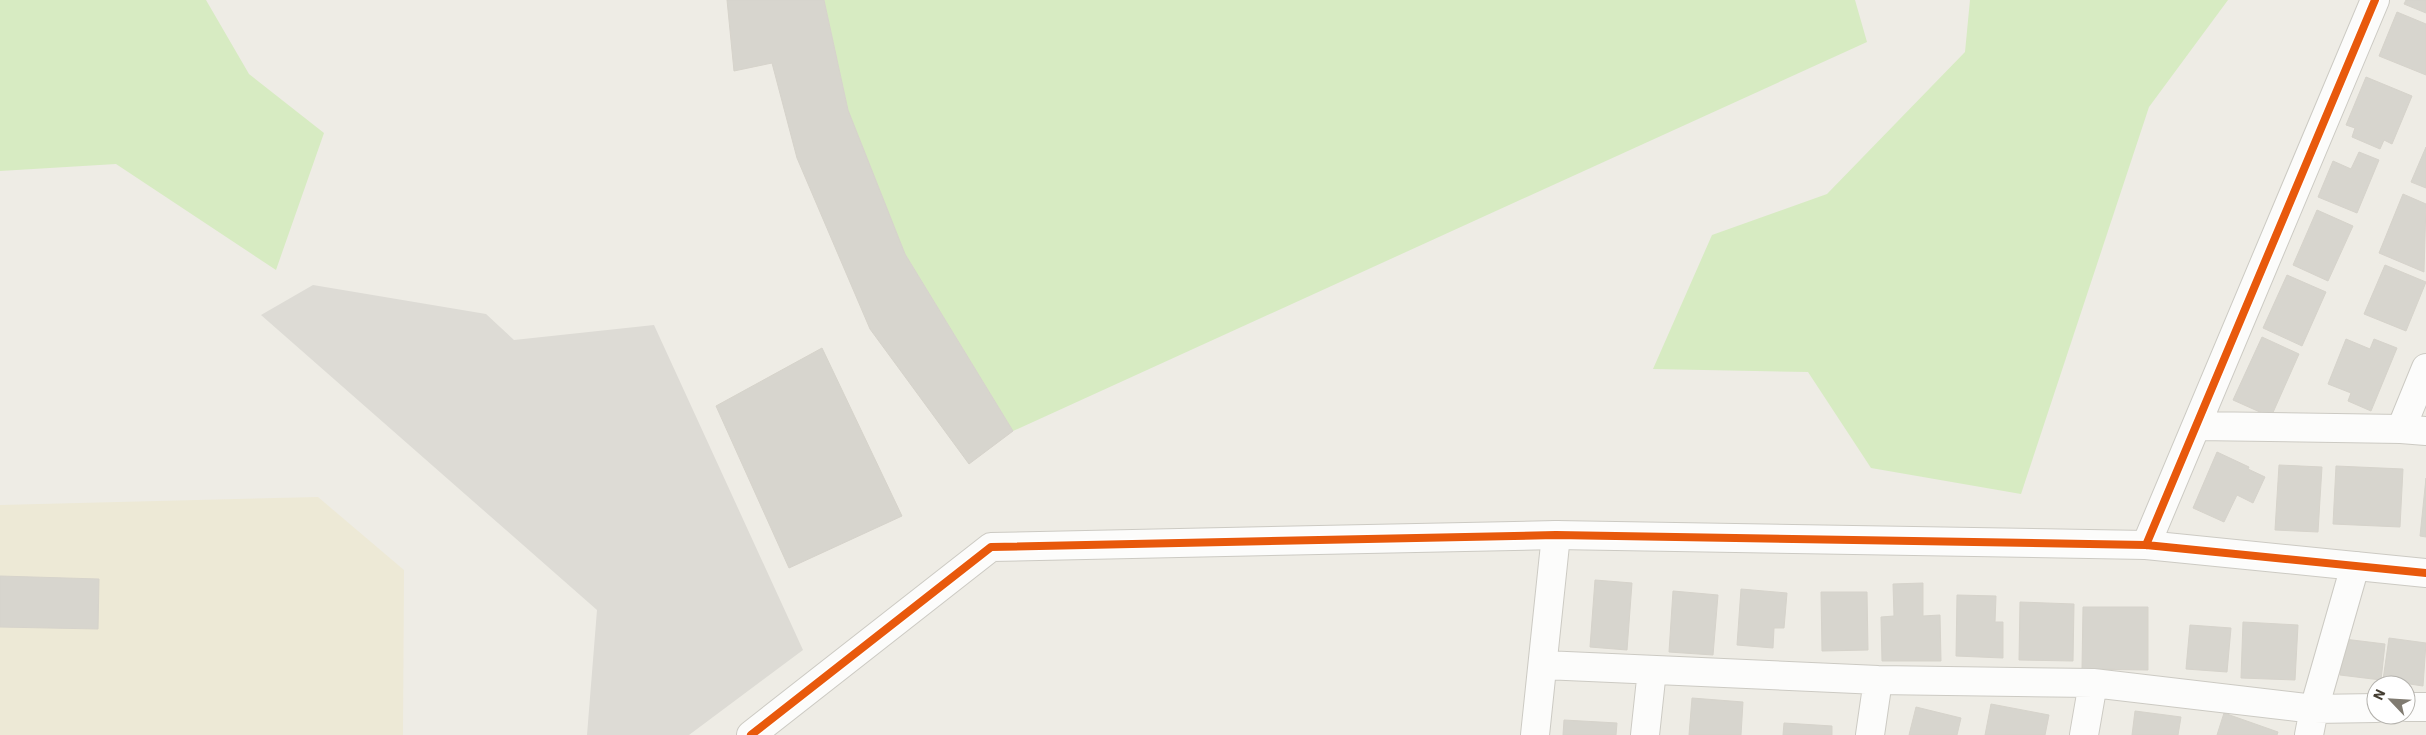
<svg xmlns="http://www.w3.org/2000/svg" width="2426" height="735" font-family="'IBM Plex Sans',sans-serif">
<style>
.education{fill:#ede9d6}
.green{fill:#d7ebc2}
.parking{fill:#dddbd5}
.building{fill:#d7d5ce;stroke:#d6d3cb}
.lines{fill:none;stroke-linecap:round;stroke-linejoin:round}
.minor-casing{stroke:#cccac3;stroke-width:30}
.tertiary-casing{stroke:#cccac3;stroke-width:30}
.minor{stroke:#fcfcfb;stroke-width:28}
.tertiary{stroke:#fcfcfb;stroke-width:28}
.cycleway-casing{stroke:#fff;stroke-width:11}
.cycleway{stroke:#e8590c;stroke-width:8}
</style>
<rect width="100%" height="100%" fill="#eeece5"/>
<path class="education" d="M318 497 404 570 403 735H0V505Z"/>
<path class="green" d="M0 0H206L249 74 324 133 276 270 116 164 0 171Z
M824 0H1855L1867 42 1013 431 905 254 848 110Z
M1970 0H2228L2149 107 2021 494 1871 468 1808 372 1653 369 1712 235 1827 194 1965 52Z"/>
<path class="parking" d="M313 285 486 314 514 340 654 325 803 650 689 735H587L597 610 261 315Z"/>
<path class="building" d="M727 0H824L848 110 905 254 1013 431 969 464 870 329 797 158 772 63 734 71Z
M2406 0H2426V13L2404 4Z
M2397 12 2426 24V75L2379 56Z
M2366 77 2412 96 2392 144 2384 140 2380 149 2352 137 2355 128 2346 125Z
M2426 147V188L2411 182Z
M2359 152 2379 160 2357 213 2318 197 2333 161 2351 169Z
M2403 194 2426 204 2424 272 2379 253Z
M2317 210 2353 226 2328 281 2293 265Z
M2385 265 2426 282 2406 331 2364 314Z
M2287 275 2326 292 2302 346 2263 328Z
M2262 337 2299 354 2271 417 2233 400Z
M2346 339 2370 349 2374 339 2397 348 2371 411 2348 401 2351 393 2328 384Z
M822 348 902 516 789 568 716 406Z
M2217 452 2249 467 2248 469 2265 477 2253 503 2237 495 2224 522 2193 508Z
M2279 465 2322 467 2318 532 2275 530Z
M2336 466 2403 469 2400 527 2333 524Z
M2426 478V537L2420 536Z
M0 576 99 579 98 629 0 627Z
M1595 580 1632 583 1627 650 1590 647Z
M1923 583V616L1940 615 1941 661H1882L1881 617 1894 616 1893 584Z
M1741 589 1787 593 1784 628H1774L1773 648 1737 645Z
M1673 591 1718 595 1713 655 1669 652Z
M1821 592H1867L1868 650 1822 651Z
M1957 595 1996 596 1995 622H2003V658L1956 656Z
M2020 602 2074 604 2073 661 2019 660Z
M2083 607H2148V670L2082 669Z
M2243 622 2298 625 2295 680 2241 678Z
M2190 625 2231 628 2227 672 2186 669Z
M2389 638 2426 643 2423 686 2383 680Z
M2344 639 2385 644 2381 680 2340 675Z
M1692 698 1743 702 1741 735H1689Z
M1991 704 2049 715 2045 735H1985Z
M1916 707 1961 718 1957 735H1909Z
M2135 711 2181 717 2178 735H2132Z
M2224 713 2278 732 2277 735H2217Z
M1564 720 1617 723 1616 735H1563Z
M1784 723 1832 726V735H1783Z"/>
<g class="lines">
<defs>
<path id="minor" d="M2197 426 2401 429 2426 431
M2401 429 2426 368
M2146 545 2375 0
M1544 665 1878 680 2093 683 2314 709 2376 708
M2406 707H2426
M1535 735 1556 535
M1645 735 1652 670
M1870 735 1878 680
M2084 735 2093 683
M2309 735 2314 709 2355 566"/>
<path id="tertiary" d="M751 735 991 547 1556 535 2146 545 2426 573"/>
</defs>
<use href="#minor" class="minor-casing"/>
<use href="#tertiary" class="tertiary-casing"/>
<use href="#minor" class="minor"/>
<use href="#tertiary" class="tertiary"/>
<defs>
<path id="cycleway" d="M2146 545 2375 0
M751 735 991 547 1556 535 2146 545 2426 573"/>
</defs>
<use href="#cycleway" class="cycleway-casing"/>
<use href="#cycleway" class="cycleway"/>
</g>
<g transform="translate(2391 700) rotate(295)"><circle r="24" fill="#ffffff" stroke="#b4b2ad"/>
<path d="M0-4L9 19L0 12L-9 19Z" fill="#807b71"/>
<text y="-8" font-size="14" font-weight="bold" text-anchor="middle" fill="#443e32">N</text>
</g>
</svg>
